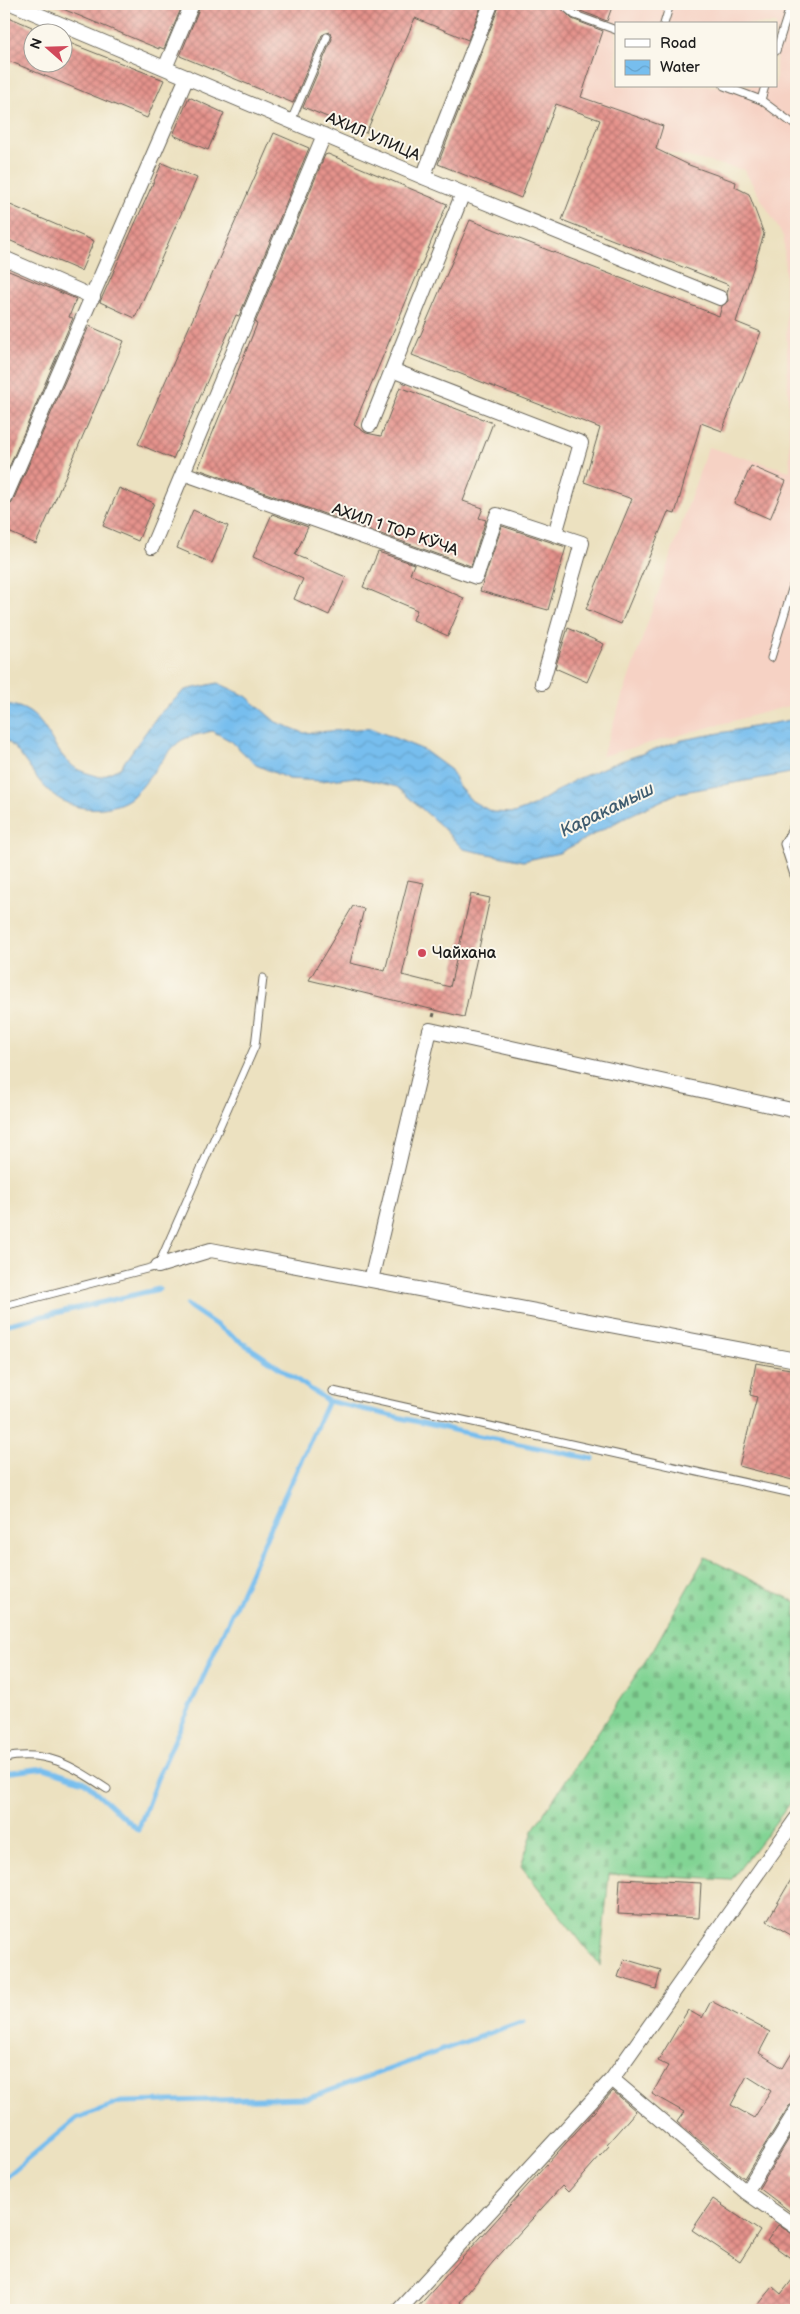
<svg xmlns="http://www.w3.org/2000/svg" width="800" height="2314" font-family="'Balsamiq Sans',sans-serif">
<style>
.built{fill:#f6d2c4;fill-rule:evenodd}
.cemetery{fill:url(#cemetery-stones);stroke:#4f7858}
.water{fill:url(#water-waves);stroke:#4a6d85}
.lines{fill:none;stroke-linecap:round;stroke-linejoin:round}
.stream{stroke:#77beee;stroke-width:5}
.building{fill:url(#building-cross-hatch);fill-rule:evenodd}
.lane-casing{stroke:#656155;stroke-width:9}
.street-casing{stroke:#656155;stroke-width:16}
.path{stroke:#656155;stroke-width:3;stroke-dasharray:4 4;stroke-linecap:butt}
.lane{stroke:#fff;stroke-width:7}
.street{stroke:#fff;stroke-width:14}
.poi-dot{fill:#d1495b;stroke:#fbf7ec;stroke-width:2}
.labels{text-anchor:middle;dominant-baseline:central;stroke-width:4;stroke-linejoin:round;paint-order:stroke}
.street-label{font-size:16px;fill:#1c1c1c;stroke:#fbf7ec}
.poi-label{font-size:16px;fill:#1c1c1c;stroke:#fbf7ec;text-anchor:start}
.water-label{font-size:18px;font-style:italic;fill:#405d70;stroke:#fbf7ec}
</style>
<defs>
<pattern id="cemetery-stones" width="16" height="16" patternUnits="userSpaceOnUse" patternTransform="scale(1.25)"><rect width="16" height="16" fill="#82d494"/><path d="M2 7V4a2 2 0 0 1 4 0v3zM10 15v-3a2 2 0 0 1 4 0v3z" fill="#70b57f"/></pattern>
<pattern id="water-waves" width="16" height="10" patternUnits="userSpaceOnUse" patternTransform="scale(1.25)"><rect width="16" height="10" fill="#77beee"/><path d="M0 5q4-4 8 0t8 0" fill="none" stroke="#66a3cc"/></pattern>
<pattern id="building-cross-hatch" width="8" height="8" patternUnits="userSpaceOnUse" patternTransform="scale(1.25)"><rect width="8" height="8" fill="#e5938c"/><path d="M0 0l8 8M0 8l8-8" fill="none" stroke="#b97772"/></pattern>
</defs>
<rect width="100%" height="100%" fill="#fbf7ec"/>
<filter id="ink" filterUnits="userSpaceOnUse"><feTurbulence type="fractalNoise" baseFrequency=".02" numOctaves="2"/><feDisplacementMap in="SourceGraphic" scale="10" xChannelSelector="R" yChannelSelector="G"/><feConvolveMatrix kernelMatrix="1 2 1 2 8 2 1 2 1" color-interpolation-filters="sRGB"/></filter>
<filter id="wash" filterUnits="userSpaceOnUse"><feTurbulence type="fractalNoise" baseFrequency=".0096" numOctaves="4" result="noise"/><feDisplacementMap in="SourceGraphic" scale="20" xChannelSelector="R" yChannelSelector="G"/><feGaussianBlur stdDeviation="1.12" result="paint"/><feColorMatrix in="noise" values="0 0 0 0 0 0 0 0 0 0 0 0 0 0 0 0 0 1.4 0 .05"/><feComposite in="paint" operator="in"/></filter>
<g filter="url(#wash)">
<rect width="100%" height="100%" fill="#ece1c0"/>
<path class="built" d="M570 4H796V704L602 756 708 447 790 471 784 238 744 170 658 150 657 143 557 104 587 26 582 14ZM616 24H776V86H616Z"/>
<path class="cemetery" d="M705 1557 796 1602V1796L731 1880 609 1874 600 1966 521 1866 534 1828 654 1648Z"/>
<path class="water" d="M218 683 246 696 276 722 304 733 370 728 424 750 451 770 459 787 472 801 492 812 514 813 533 806 575 780 612 764 682 740 796 719V772L678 793 628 816 559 853 523 861 463 849 439 824 397 787 356 777 321 781 289 779 256 765 231 741 212 731C202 734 187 736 179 742 161 757 149 782 132 797 116 810 85 812 67 803 35 788 29 758 4 738V704C49 708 45 745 74 767 80 772 92 774 100 777L120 768 158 715 185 690Z"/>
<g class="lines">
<path class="stream" d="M187 1305 328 1401 475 1435 593 1459
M4 1325 159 1289
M4 1773 44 1768 84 1781 138 1830 157 1779 328 1401
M4 2179 77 2118 121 2102 309 2098 523 2021"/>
</g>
<g id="blocks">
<path class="building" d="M51 4H183L164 49 159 47V49Z
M201 4H482L468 40 415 18 366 133 303 107 332 39 330 32 322 35 293 103 180 56Z
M500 4H557L572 19 603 31 581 97 663 126 656 149 689 165 736 182 735 187 749 194 764 234 736 322 761 332 722 431 701 423 675 514 668 512 621 624 586 609 632 499 584 482 600 428 412 355 470 220 719 316 722 306 728 301 727 293 729 285 562 220 600 120 556 104 521 198 438 164Z
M570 4H613L607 21 578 10Z
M4 15 32 27V62H62V40L164 80 147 118 4 59Z
M189 97 224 113 208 150 173 135Z
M274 133 309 148 239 316 236 315 173 459 138 444Z
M328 154 447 204 354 425 366 433 381 436 400 387 493 423 463 501 483 508 479 518 486 520 471 566 198 469 257 324 255 323 325 155Z
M162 163 197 178 135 318 100 302Z
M8 204 94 241 81 271 4 238V215Z
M4 269 76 299 69 317 73 318 4 479Z
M89 326 124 341 36 544 4 530V509L12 503Z
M751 466 786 481 770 519 734 503Z
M119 488 154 503 138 541 103 526Z
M193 510 228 526 212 563 177 548Z
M272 514 308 527 295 555 346 577 329 615 294 599 303 579 253 557Z
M502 526 566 547 548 610 480 591Z
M378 552 414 564 410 574 464 598 448 636 413 620 417 610 363 587Z
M568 628 604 644 587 682 555 668Z
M408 880 424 883 402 975 450 987 471 894 490 898 464 1017 309 980 353 906 364 909 350 963 385 971Z
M756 1363 796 1370V1481L739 1466 757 1397 750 1395Z
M796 1871V1938L767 1921Z
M620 1879 701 1883 699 1918 618 1914Z
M624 1959 661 1970 656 1989 618 1977Z
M711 2001 770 2032 759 2053 783 2068 796 2046V2102L789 2106 744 2178 677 2122 684 2112 652 2094 668 2066 658 2061 688 2010 702 2018ZM747 2076 771 2091 754 2118 731 2105Z
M613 2091 636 2111 607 2144 609 2146 568 2192 562 2186 493 2262 460 2302 468 2310H415Z
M796 2127V2168L791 2177 796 2180V2216L759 2188Z
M713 2199 760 2231 740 2262 692 2230Z
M778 2225 796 2236V2262L767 2241Z
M796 2275V2310H754L773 2287 781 2294Z"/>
</g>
</g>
<g filter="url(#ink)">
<use href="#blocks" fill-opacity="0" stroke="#656155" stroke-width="1"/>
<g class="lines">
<defs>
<path id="lane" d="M562 4 575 15 616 30
M664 24 670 4
M776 51 791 4
M724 86 761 100 796 126
M761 100 765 86
M291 121 327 37
M771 658 796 576
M796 822 784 844 794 875 796 877
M4 1306 158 1266 255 1046 263 978
M333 1391 796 1494
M4 1758C47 1749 72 1766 107 1789"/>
<path id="street" d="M13 4 423 177 720 298
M165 68 192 4
M423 177 491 4
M4 258 93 297
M392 370 581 443 555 534
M370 425 463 193
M183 473 476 577 497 515 582 543 542 683
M4 500 187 77
M152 547 324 135
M158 1266 211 1250 796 1360
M371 1280 430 1030 796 1111
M612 2079 746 2192 796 2227
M746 2192 796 2111
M399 2310 612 2079 796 1819"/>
</defs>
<use href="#lane" class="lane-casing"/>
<use href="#street" class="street-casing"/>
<path class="path" d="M433 1017 435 1010"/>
<use href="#lane" class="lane"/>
<use href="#street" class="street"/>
</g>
</g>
<circle class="poi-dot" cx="422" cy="953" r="5"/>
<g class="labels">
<g class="street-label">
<text transform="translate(373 137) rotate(23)">АХИЛ УЛИЦА</text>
<text transform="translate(395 530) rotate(19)">АХИЛ 1 ТОР КЎЧА</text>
</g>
<g class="poi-label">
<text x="432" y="953">Чайхана</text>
</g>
<g class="water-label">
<text transform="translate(607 810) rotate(-26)">Каракамыш</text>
</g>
</g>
<rect width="800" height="2314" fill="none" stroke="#fbf7ec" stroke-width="20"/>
<rect x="615" y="22" width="162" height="65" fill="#fbf7ec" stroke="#a29f99"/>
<rect x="625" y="39" width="25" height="8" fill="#ffffff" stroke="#a29f99"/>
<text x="660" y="48" font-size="15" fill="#1c1c1c">Road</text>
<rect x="625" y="60" width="25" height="15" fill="url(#water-waves)" stroke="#a29f99"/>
<text x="660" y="72" font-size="15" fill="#1c1c1c">Water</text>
<g transform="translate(48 48) rotate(290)"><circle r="24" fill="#fbf7ec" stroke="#a29f99"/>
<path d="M0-4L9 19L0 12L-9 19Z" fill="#d1495b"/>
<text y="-8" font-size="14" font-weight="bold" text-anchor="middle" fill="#1c1c1c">N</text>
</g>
</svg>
